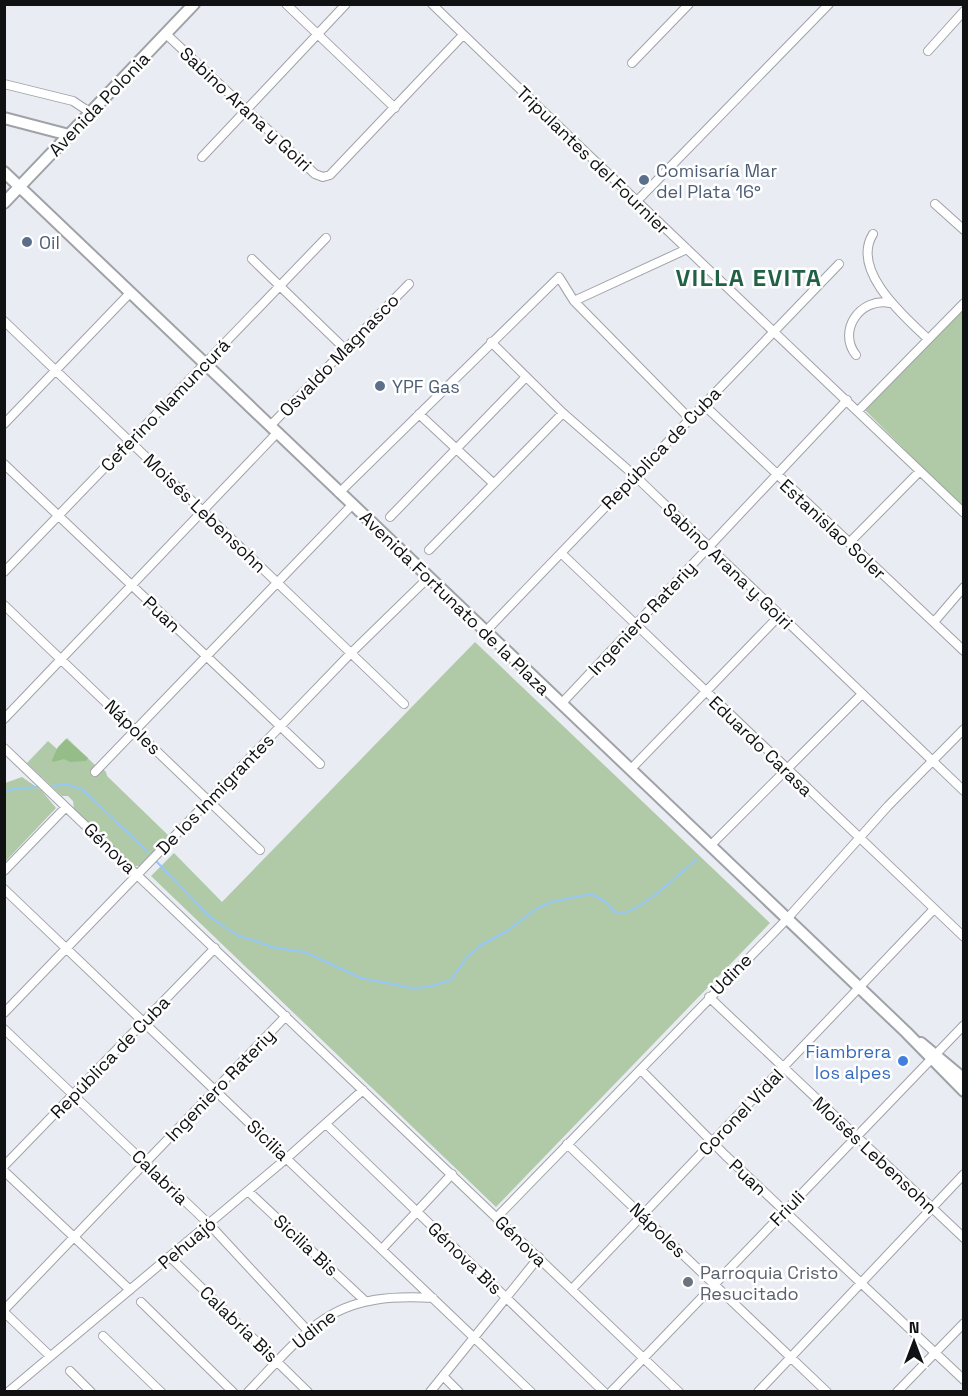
<svg xmlns="http://www.w3.org/2000/svg" width="968" height="1396" font-family="'Space Grotesk',sans-serif">
<style>
.green{fill:#b0caa8}
.forest{fill:#94bd87}
.lines{fill:none;stroke-linecap:round;stroke-linejoin:round}
.stream{stroke:#95c7f8;stroke-width:2}
.street-casing{stroke:#9fa2a7;stroke-width:10}
.secondary-casing{stroke:#9fa2a7;stroke-width:14}
.street{stroke:#fff;stroke-width:8}
.secondary{stroke:#fff;stroke-width:10}
.service-dot{fill:#5c6f8a;stroke:#fff;stroke-width:2}
.shop-dot{fill:#3f7fe0;stroke:#fff;stroke-width:2}
.worship-dot{fill:#6b7280;stroke:#fff;stroke-width:2}
.labels{text-anchor:middle;dominant-baseline:central;stroke-width:5;stroke-linejoin:round;paint-order:stroke}
.street-label{font-size:18px;fill:#101113;stroke:#fff}
.service-label{font-size:18px;fill:#4e5e75;stroke:#fff;text-anchor:start}
.shop-label{font-size:18px;fill:#366cbe;stroke:#fff;text-anchor:end}
.worship-label{font-size:18px;fill:#5b616d;stroke:#fff;text-anchor:start}
.district-label{font-size:24px;font-weight:bold;letter-spacing:1.5px;fill:#216247;stroke:#fff}
</style>
<rect width="100%" height="100%" fill="#e9ecf2"/>
<path class="green" d="M963 308V508L865 410Z
M475 642 770 923 496 1207 151 876 174 853 222 902Z
M67 738 96 766 91 772 96 776 103 769 106 772 107 776 169 836 141 866H134L74 809 73 801 68 796H62L27 763 48 741 57 749Z
M22 777 41 790 56 808 5 862V783Z"/>
<path class="forest" d="M66 739 88 758 86 761 70 762 64 759 53 762 52 760 58 747Z"/>
<g class="lines">
<path class="stream" d="M53 786 66 784 83 790 150 854
M4 792 13 789 37 787
M157 862 211 918 237 935 276 948 305 952 361 978 412 988 428 987 451 980 467 957 481 945 507 931 536 909 551 902 591 894 606 902 616 913C635 918 682 871 697 859"/>
<defs>
<path id="street" d="M286 4 395 108
M432 4C608 175 786 343 964 513
M166 34 315 174 323 177 330 175 463 35
M928 51 964 11
M632 63 689 4
M4 84 73 101 91 113
M202 157 346 4
M636 202 829 4
M935 204 964 230
M873 234C850 271 906 318 928 339
M252 259 346 350
M574 301 687 249
M4 321 404 704
M491 342 563 413 634 475 964 791
M856 355C837 331 860 297 890 303
M704 405 964 651
M858 411 964 303
M419 414 493 483
M4 424 130 293
M270 426 409 284
M4 464 320 764
M339 493 559 277 574 301 690 419
M390 517 526 377
M849 543 920 471
M429 550 563 413
M561 553 964 937
M4 572 326 238
M4 605 260 850
M934 622 964 587
M485 632 839 264
M561 704 847 400
M4 719 277 433
M4 748 679 1392
M630 770 780 615
M95 772 352 505
M710 846 861 695
M4 871 66 807
M4 889 531 1392
M709 997 964 1238
M4 1013 351 653 428 578
M4 1029 209 1224 308 1331
M641 1070 725 1155 964 1380
M326 1124 604 1392
M567 1144 827 1392
M4 1166 215 948
M4 1171 130 1290
M248 1191 364 1300
M497 1217 786 920 888 806 964 729
M382 1249 452 1174
M170 1257 308 1392
M572 1289 934 909
M141 1302 233 1392
M4 1310 286 1016
M4 1312 50 1356
M103 1336 161 1392
M70 1371 91 1392
M443 1376 459 1392
M8 1392 287 1158 363 1090
M248 1392C313 1324 332 1292 433 1298
M430 1392 539 1257
M611 1392 964 1025
M758 1392 964 1174
M897 1392 964 1323"/>
<path id="secondary" d="M4 118 69 135
M4 172 906 1032 964 1091
M4 203 194 4
M921 1043 964 1079"/>
</defs>
<use href="#street" class="street-casing"/>
<use href="#secondary" class="secondary-casing"/>
<use href="#street" class="street"/>
<use href="#secondary" class="secondary"/>
</g>
<g class="service-dot">
<circle cx="644" cy="180" r="6"/>
<circle cx="27" cy="242" r="6"/>
<circle cx="380" cy="386" r="6"/>
</g>
<circle class="shop-dot" cx="903" cy="1061" r="6"/>
<circle class="worship-dot" cx="688" cy="1282" r="6"/>
<g class="labels">
<g class="street-label">
<text transform="translate(99 104) rotate(-46)">Avenida Polonia</text>
<text transform="translate(246 109) rotate(43)">Sabino Arana y Goiri</text>
<text transform="translate(593 160) rotate(44)">Tripulantes del Fournier</text>
<text transform="translate(339 355) rotate(-46)">Osvaldo Magnasco</text>
<text transform="translate(165 405) rotate(-46)">Ceferino Namuncurá</text>
<text transform="translate(661 448) rotate(-46)">República de Cuba</text>
<text transform="translate(205 513) rotate(44)">Moisés Lebensohn</text>
<text transform="translate(833 529) rotate(43)">Estanislao Soler</text>
<text transform="translate(728 566) rotate(44)">Sabino Arana y Goiri</text>
<text transform="translate(455 603) rotate(44)">Avenida Fortunato de la Plaza</text>
<text transform="translate(162 614) rotate(43)">Puan</text>
<text transform="translate(642 618) rotate(-47)">Ingeniero Rateriy</text>
<text transform="translate(133 727) rotate(44)">Nápoles</text>
<text transform="translate(761 746) rotate(44)">Eduardo Carasa</text>
<text transform="translate(215 794) rotate(-46)">De los Inmigrantes</text>
<text transform="translate(110 848) rotate(44)">Génova</text>
<text transform="translate(731 974) rotate(-45)">Udine</text>
<text transform="translate(110 1057) rotate(-46)">República de Cuba</text>
<text transform="translate(220 1085) rotate(-46)">Ingeniero Rateriy</text>
<text transform="translate(741 1112) rotate(-46)">Coronel Vidal</text>
<text transform="translate(268 1140) rotate(44)">Sicilia</text>
<text transform="translate(875 1155) rotate(43)">Moisés Lebensohn</text>
<text transform="translate(160 1177) rotate(44)">Calabria</text>
<text transform="translate(748 1177) rotate(43)">Puan</text>
<text transform="translate(787 1208) rotate(-46)">Friuli</text>
<text transform="translate(658 1230) rotate(44)">Nápoles</text>
<text transform="translate(521 1241) rotate(44)">Génova</text>
<text transform="translate(187 1243) rotate(-40)">Pehuajó</text>
<text transform="translate(306 1245) rotate(43)">Sicilia Bis</text>
<text transform="translate(465 1258) rotate(44)">Génova Bis</text>
<text transform="translate(239 1324) rotate(44)">Calabria Bis</text>
<text transform="translate(314 1329) rotate(-39)">Udine</text>
</g>
<g class="service-label">
<text x="656" y="170">Comisaría Mar<tspan x="656" dy="21">del Plata 16°</tspan></text>
<text x="39" y="242">Oil</text>
<text x="392" y="386">YPF Gas</text>
</g>
<g class="shop-label">
<text x="891" y="1051">Fiambrera<tspan x="891" dy="21">los alpes</tspan></text>
</g>
<g class="worship-label">
<text x="700" y="1272">Parroquia Cristo<tspan x="700" dy="21">Resucitado</tspan></text>
</g>
<g class="district-label">
<text x="749" y="277">VILLA EVITA</text>
</g>
</g>
<rect width="968" height="1396" fill="none" stroke="#101113" stroke-width="12"/>
<g transform="translate(914 1342)" stroke="#ffffff" stroke-width="4.5" paint-order="stroke">
<path d="M0-4.5L10 22L0 15L-10 22Z" fill="#101113"/>
<text y="-9" font-size="16" font-weight="bold" text-anchor="middle" fill="#101113">N</text>
</g>
</svg>
